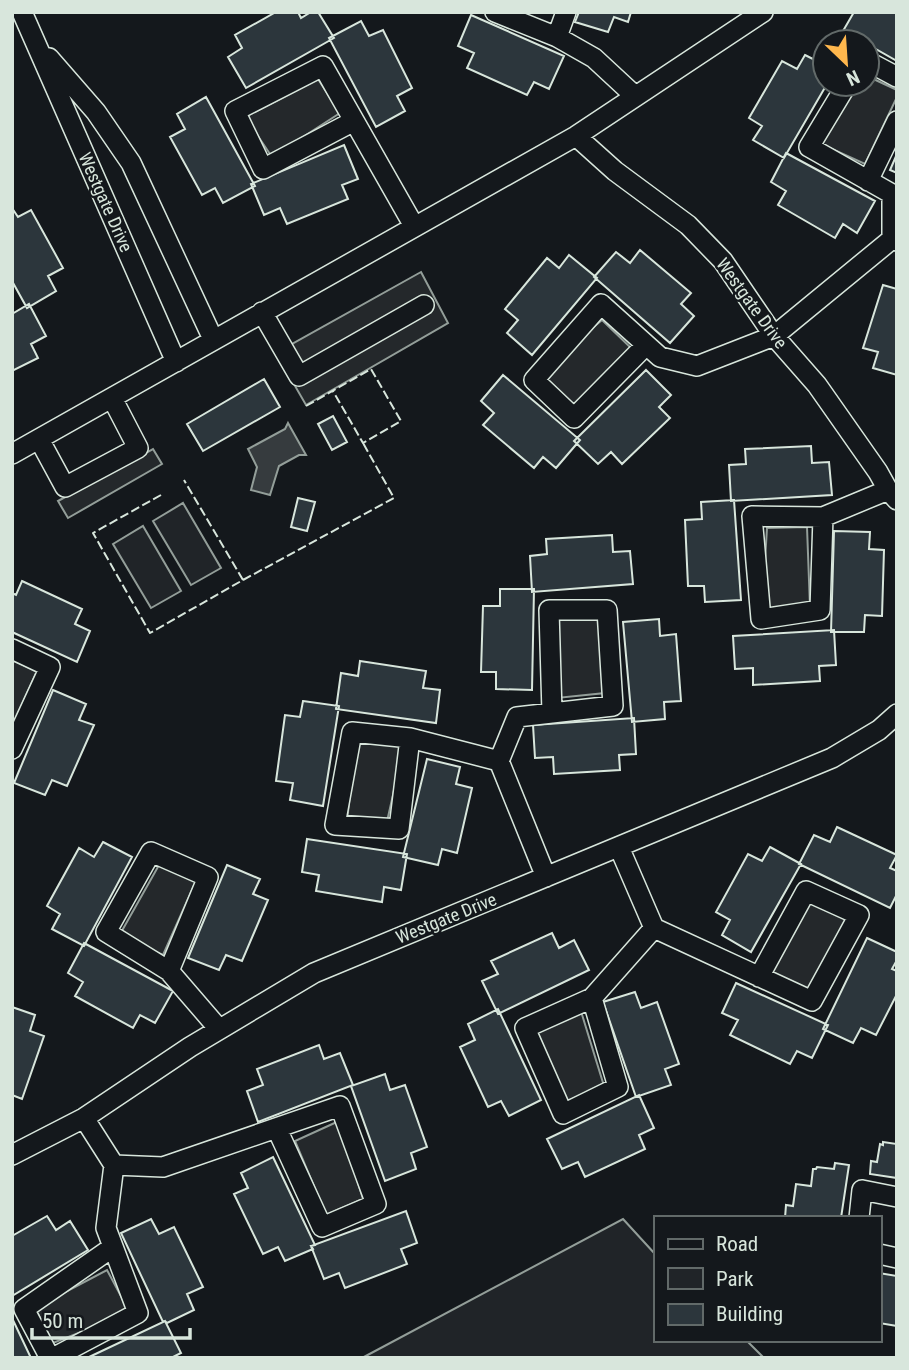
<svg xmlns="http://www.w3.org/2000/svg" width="909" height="1370" font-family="'Roboto Condensed',sans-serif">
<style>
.green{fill:#202428;stroke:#939e99;stroke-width:2}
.parking{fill:#24282b;stroke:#939e99;stroke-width:2}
.water{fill:#363b3e;stroke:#939e99;stroke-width:2}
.building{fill:#2c363c;stroke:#d8e6dc;stroke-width:2}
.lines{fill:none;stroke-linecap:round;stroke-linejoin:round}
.minor-casing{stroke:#d8e6dc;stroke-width:22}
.minor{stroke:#14181c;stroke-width:19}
.fence{stroke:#d8e6dc;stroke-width:2;stroke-dasharray:9 3.5;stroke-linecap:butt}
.labels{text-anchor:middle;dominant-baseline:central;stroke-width:5;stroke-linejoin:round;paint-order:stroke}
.street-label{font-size:18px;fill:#d8e6dc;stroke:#14181c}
</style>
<rect width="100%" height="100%" fill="#14181c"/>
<path class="green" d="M183 503 221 568 191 585 153 521Z
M143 526 181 591 151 608 113 544Z
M623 1219 655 1254V1340H746L764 1358H362Z"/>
<path class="parking" d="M867 76 897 90V97L865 164 821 144 858 84H867Z
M318 79 340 113 272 157 245 117Z
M421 272 448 323 306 405 276 353Z
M602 320 631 348 574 406 539 373Z
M153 449 162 464 68 518 58 501Z
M807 527 810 607 762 610 767 528Z
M599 613 605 693 557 698 558 616Z
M12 660 37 671 12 727Z
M356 741 404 746 386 826 347 821Z
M159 865 196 881 163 955 119 936Z
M809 901 846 918 813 992 769 973Z
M580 1008 604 1086 567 1101 535 1027Z
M339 1121 363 1199 326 1215 295 1141Z
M107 1270 130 1313 53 1343 35 1308Z"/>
<path class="water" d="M288 423 306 455H299L279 466 270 495 251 490 257 467 248 449 285 429Z"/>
<path class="building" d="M276 12H298L301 18 311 12H318L334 38 246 88 228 57 242 48 235 35Z
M579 12H631L628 22 614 17 608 32 575 22Z
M854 12H897V61L867 44V42L843 31Z
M471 15 564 56 549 89 534 82 527 95 467 68 474 53 458 46Z
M361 21 369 36 383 30 412 88 397 96 405 111 376 127 329 38Z
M805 55 825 65V84H827L784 158 753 140 762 126 749 118 782 61 797 69Z
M206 97 255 186 223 203 215 188 202 195 170 137 185 129 177 114Z
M344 145 358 179 342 185 348 199 287 224 280 208 264 215 251 184Z
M786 153 875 201 857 233 843 224 835 238 778 205 786 191 771 182Z
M897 154V173L890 170Z
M12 208 18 217 31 210 63 268 48 276 56 291 27 308 12 281Z
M640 250 691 293 681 304 694 316 670 343 594 277 616 252 630 263Z
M569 255 597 278 532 355 507 333 518 320 505 309 547 258 559 268Z
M883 285 897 289V375L873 368 878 352 863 348Z
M29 304 46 336 31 344 38 358 12 371V314Z
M646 370 671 395 659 407 670 418 622 464 611 452 598 464 574 441Z
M503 375 580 440 556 468 543 457 534 468 483 425 494 413 481 401Z
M264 379 280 407 203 451 187 424Z
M333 416 347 442 332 450 318 424Z
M811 446 812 463 829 462 832 495 731 501 729 465 746 464 745 449Z
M298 498 315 502 307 531 291 527Z
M734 500 741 600 705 602 704 586H688L685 520 702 519 701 502Z
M834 531 870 532 869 549 884 550 882 616 865 615 864 632H831Z
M612 535 613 552 630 551 633 584 532 592 530 556 547 554 546 539Z
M22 581 82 609 75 624 90 631 77 662 12 632V593L16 595Z
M500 589H534L532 690 496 689V672H481L483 606H500Z
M659 619 660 636 676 634 681 701 664 702 665 719 632 722 623 622Z
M834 630 836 665 819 666 820 681 753 685V668L735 669 733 636Z
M360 661 426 671 423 688 440 690 436 723 336 709 341 673 358 676Z
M53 690 86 704 79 720 94 725 67 786 52 780 45 795 14 783Z
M303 701 339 706 323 806 290 800 293 783 276 781 285 715 300 717Z
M634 718 636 754 619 755 620 770 554 774 553 757 535 758 533 725Z
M427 759 460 767 456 784 472 788 457 853 442 849 438 865 403 857Z
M837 827 897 855 890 868 897 871V894L890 908 799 864 814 835 830 842Z
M307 839 407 854 401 890 384 887 382 902 316 891 319 875 302 872Z
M103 842 132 857 84 946 52 929 60 914 47 906 79 848 94 857Z
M770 847 801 864 751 952 722 935 730 920 716 912 748 854 762 861Z
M227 865 260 879 253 894 268 900 242 961 226 955 219 970 188 958Z
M552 933 559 948 574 940 589 970 498 1014 482 981 498 974 491 961Z
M867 938 897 952V960L892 969 897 971V994L876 1035 861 1028 853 1043 823 1029Z
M84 943 173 991 155 1023 140 1015 133 1028 75 996 83 982 68 973Z
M736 983 828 1025 812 1058 797 1051 790 1064 730 1035 738 1020 722 1013Z
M635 992 641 1008 657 1002 679 1064 665 1069 671 1085 636 1097 603 1002Z
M12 1007 35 1015 30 1031 44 1036 22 1099 12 1095Z
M498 1009 541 1100 509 1116 501 1101 488 1107 460 1047 475 1040 468 1024Z
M319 1045 324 1059 340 1053 353 1085 258 1122 247 1091 263 1085 257 1069Z
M385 1074 390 1090 405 1085 427 1147 411 1153 416 1169 385 1181 351 1086Z
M639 1095 654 1128 639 1135 645 1149 585 1177 578 1162 562 1169 547 1139Z
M883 1142 897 1144V1178L870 1174 871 1161 877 1162 880 1144 883 1145Z
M273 1157 315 1245 311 1246 313 1249 285 1261 278 1247 263 1254 234 1194 248 1188 241 1173Z
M835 1163 849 1165 841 1218H785L786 1205 793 1206 796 1184 811 1186 813 1169H816L817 1167 834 1169Z
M406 1211 417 1243 401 1249 407 1264 345 1288 339 1273 324 1279 311 1246Z
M47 1216 56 1230 70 1221 88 1250 12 1296V1236Z
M151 1219 159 1234 174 1227 203 1287 187 1294 194 1310 167 1323 165 1321 163 1322 121 1233Z
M879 1273 897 1276V1326L879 1323Z
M12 1318 31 1358H12Z
M165 1321 181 1353 171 1358H87Z"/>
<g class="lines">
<defs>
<path id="minor" d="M22 12 176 362
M495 12 557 37 594 58 635 96
M557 37 566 12
M49 58 96 112 131 163 213 339
M867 61 897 77
M847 84 809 147 892 194V239
M354 121 263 169 235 111 323 66 414 226
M576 136 615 171 688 225 723 261 774 336 817 385 878 472 888 490 897 500
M868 181 897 121
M262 312 299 376 424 305
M646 345 574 418 534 380 601 304 660 357 697 366 774 336 892 239 897 241
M39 439 65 487 138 448 112 398
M12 454 576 136 763 12
M823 517 820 610 761 619 752 516 823 517 888 490
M12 649 50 667 12 749
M410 738 352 732 335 825 399 829 410 738 499 761
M619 847 654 928 812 1001 859 915 806 891 759 977
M546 877 499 761 517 717 613 706 607 610H549L552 713
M169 971 106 932 151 852 208 877 169 971 219 1029
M592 998 525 1028 563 1114 618 1087 592 998 654 928
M12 1155 84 1118 190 1047 314 973 832 758 879 730 897 714
M114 1165 163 1167 340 1106 376 1204 322 1227 277 1129
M859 1218 862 1190 897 1197
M879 1254 897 1258
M50 1358 24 1309 113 1247
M53 1358 138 1313 106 1228 114 1165 84 1118"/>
</defs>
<use href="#minor" class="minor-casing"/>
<use href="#minor" class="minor"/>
<path class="fence" d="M306 406 371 369 401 421 363 443 333 391
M161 495 93 533 150 633 243 580 184 480
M243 580 394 498 363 443"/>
</g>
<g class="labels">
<g class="street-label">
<text transform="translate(106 202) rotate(66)">Westgate Drive</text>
<text transform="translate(752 303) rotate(54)">Westgate Drive</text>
<text transform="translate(446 918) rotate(-22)">Westgate Drive</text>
</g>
</g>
<rect width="909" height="1370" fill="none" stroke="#d8e6dc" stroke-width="28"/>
<rect x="654" y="1216" width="228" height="126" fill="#14181c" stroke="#626a69" stroke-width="2"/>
<rect x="668" y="1239" width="35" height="10" fill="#14181c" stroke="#626a69" stroke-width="2"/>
<text x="716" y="1251" font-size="21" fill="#d8e6dc">Road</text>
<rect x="668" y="1268" width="35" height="21" fill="#202428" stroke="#626a69" stroke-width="2"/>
<text x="716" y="1286" font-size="21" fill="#d8e6dc">Park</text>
<rect x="668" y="1304" width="35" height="21" fill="#2c363c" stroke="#626a69" stroke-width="2"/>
<text x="716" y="1321" font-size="21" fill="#d8e6dc">Building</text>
<g transform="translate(846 63) rotate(155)"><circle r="33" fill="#14181c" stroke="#626a69" stroke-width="2"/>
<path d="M0-5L12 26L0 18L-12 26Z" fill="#ffb74d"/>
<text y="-10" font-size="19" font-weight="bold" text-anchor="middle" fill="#d8e6dc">N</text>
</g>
<path d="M32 1328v10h158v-10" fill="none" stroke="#d8e6dc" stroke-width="3.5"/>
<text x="42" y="1328" font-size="21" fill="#d8e6dc" stroke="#14181c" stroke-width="5" paint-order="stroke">50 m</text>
</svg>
